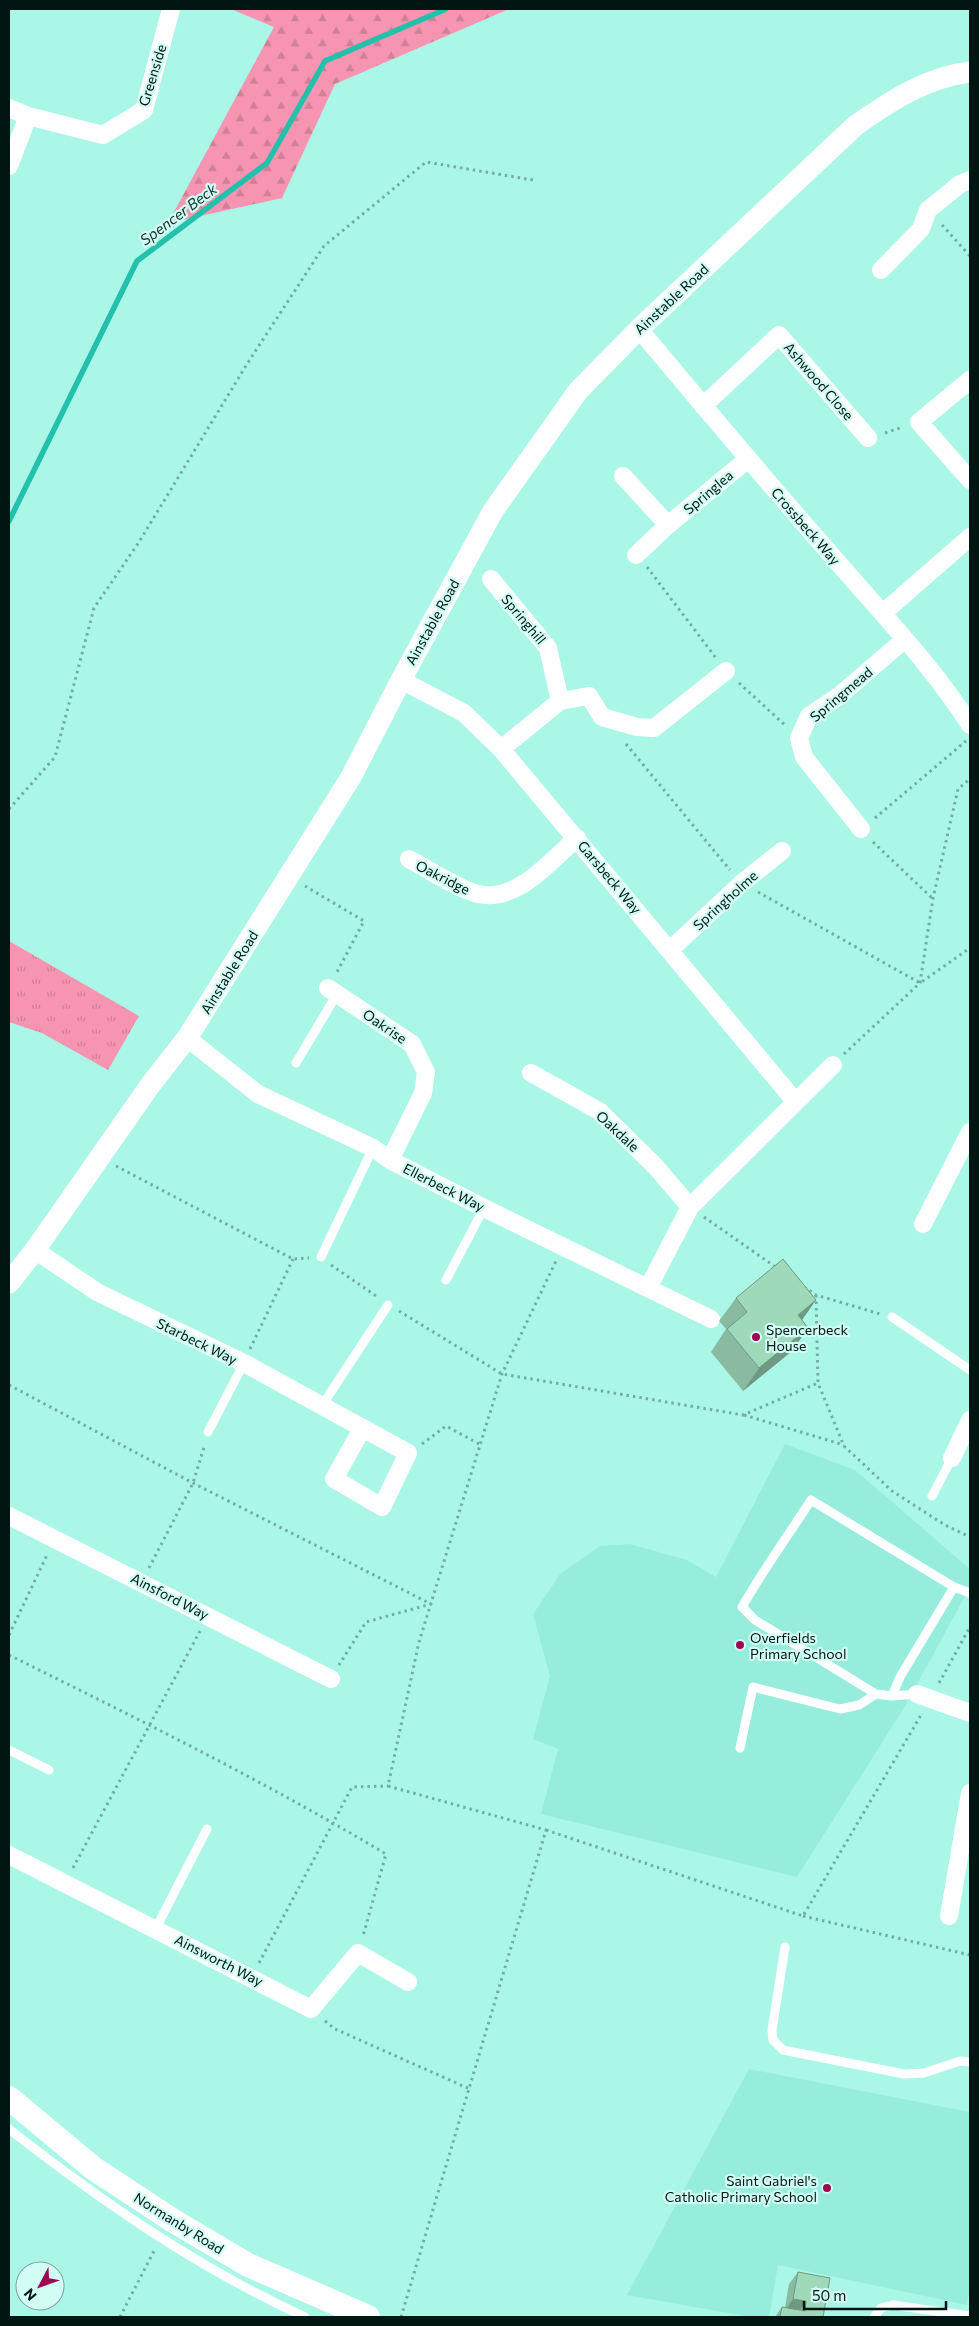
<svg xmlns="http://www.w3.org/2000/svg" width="979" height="2326" font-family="Commissioner,sans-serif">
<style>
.built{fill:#97eddc}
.forest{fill:url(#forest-firs)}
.park{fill:url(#park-tufts)}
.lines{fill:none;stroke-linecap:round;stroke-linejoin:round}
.stream{stroke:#23c1ab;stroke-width:5.5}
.path{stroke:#74aea2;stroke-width:3;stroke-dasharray:2.5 4;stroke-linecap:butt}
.service{stroke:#fff;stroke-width:9}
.minor{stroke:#fff;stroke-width:18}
.tertiary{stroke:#fff;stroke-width:21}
.secondary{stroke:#fff;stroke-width:24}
.wall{fill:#88bb9f}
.shaded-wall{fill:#6f9982}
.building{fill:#9edab9;stroke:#6f9982}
.poi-dot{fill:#9d0752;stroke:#d1fdf4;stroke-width:2}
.labels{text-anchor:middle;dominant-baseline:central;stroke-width:4.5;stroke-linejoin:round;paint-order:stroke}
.street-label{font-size:14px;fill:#011612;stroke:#d1fdf4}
.poi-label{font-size:14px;fill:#011612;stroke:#d1fdf4;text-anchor:start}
.water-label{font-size:15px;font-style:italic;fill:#16342f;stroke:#d1fdf4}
</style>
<defs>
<pattern id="forest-firs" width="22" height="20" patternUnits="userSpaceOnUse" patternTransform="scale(1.25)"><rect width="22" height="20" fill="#f694b2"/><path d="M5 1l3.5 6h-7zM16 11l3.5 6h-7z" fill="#d17f98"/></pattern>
<pattern id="park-tufts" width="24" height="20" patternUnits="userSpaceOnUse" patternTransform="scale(1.25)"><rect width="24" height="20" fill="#f694b2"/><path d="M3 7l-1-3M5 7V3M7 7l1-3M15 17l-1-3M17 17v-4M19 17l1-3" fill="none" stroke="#d17f98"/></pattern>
</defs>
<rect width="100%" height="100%" fill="#abf7e7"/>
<path class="built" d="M785 1444 855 1470 970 1569V1587L904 1708 797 1877 541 1814 558 1749 533 1739 550 1676 533 1614 560 1574 600 1546 630 1544 687 1560 716 1577Z
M749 2069 970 2112V2287L967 2305 778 2265 769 2317H751L627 2295Z"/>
<path class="forest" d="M231 9H509L335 84 282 198 168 223 274 27Z"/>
<path class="park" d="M9 941 139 1016 108 1070 42 1033 9 1022Z"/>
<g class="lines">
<path class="stream" d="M9 521 137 261 267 163 325 61 446 9"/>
<path class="path" d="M942 225 970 256
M885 433 903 427
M647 567 716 658
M739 683 786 726
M626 744 730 870
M9 809 55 757 94 608 139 542 247 364 324 246 426 162 533 180
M875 818 966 741
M873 842 932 898
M305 886 364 921 337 972
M758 892 920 983 970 948
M844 1054 920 983 933 898 958 789 970 779
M116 1166 293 1259 309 1258
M704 1217 777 1268
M331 1265 379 1298
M804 1287 816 1295 880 1314
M816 1295 818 1383 844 1446 892 1491 945 1525 970 1537
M399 1311 502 1374 743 1415 818 1383
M250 1349 293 1259
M9 1385 193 1483 431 1604 366 1622 339 1665
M744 1415 844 1445
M422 1444 446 1426 481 1445
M149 1568 193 1483 205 1444
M9 1635 47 1555
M9 1655C136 1718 264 1781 386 1854L363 1936
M939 1683 970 1627
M546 1830 803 1916 921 1715
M73 1868 200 1631
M803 1916 970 1955
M259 1963 352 1787 388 1786
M325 2021 335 2029 470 2089
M120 2317 155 2249
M401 2317 546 1830 388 1786 419 1642 502 1374 556 1261"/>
<path class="service" d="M296 1063 337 994
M321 1257 373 1148
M446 1280 484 1208
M892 1317 970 1370
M321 1407 388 1305
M208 1432 244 1363
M932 1496 952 1458
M917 1694 892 1696 876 1694 755 1620 742 1607C763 1570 788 1536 811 1500L954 1587 970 1593
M892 1696 900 1677 954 1587
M740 1748 753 1687 840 1709 859 1705 876 1694
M9 1750 49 1770
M156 1928 207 1829
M785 1947 772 2030 773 2040 783 2050 904 2074 924 2073 960 2061 970 2062
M9 2129C101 2201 198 2268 305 2317
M874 2317 881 2308 893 2305 970 2316"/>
<path class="minor" d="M9 108 28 116 103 135 144 110 171 9
M9 166 28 116
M881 270 921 229 928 210 960 184 970 180
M639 329C706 409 772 488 841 566 885 617 934 668 970 725
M970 380 919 422 970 480
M703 406 779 335 868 438
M623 476 668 525
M636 555 668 525 748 459
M491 579 548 648 560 701 589 696 602 717 637 727 654 728 726 671
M883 613 970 537
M401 680 464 713 501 749 795 1101
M501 749 560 701
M861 829 804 757 799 738 809 716 839 696 904 640
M409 859C426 868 460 890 478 894 517 903 550 861 577 838
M670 950 742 883 782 851
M328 988 412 1044 426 1072 423 1093 390 1160
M187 1038 258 1094 373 1148 390 1160 484 1208 711 1319
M531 1073 599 1111 656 1167 690 1207
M923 1224 970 1132
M35 1250 97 1292 244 1363 408 1453 382 1507 334 1479 362 1429
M648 1288 690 1207 833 1065
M952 1458 970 1420
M9 1516 331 1679
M917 1694 970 1713
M9 1855 311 2009 358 1953 408 1982
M949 1916 970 1793"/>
<path class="tertiary" d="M9 1283 35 1250 151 1084 187 1038 351 777 401 680 493 511 578 391 639 329 855 126C890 101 927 77 970 72"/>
<path class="secondary" d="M9 2098 93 2168 172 2220 248 2265 368 2317"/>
</g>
<path class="wall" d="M736 1298 802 1320 808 1328 792 1351 743 1391 711 1352 726 1329 719 1321Z
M798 2272 823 2317H775L782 2307 785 2308 789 2284Z"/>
<path class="shaded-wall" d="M816 1300 800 1323 798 1315Z
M808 1328 792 1351 743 1391 759 1368Z
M793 2299 806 2301 798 2313 785 2311Z"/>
<path class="building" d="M783 1259 816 1300 798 1315 808 1328 759 1368 727 1329 747 1312 736 1298Z
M798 2272 830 2278 823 2317H780L782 2307 805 2311 806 2301 793 2299Z"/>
<g class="poi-dot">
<circle cx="756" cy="1337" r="5"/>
<circle cx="740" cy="1645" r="5"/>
<circle cx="827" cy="2188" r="5"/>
</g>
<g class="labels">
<g class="street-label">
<text transform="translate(152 75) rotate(-73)">Greenside</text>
<text transform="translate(671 299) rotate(-43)">Ainstable Road</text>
<text transform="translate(819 381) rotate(49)">Ashwood Close</text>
<text transform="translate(708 492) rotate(-40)">Springlea</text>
<text transform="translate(806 526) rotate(49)">Crossbeck Way</text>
<text transform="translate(524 619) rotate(50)">Springhill</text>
<text transform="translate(432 622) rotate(-61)">Ainstable Road</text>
<text transform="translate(841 694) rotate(-40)">Springmead</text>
<text transform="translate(443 877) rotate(27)">Oakridge</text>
<text transform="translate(610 877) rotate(50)">Garsbeck Way</text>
<text transform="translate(725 900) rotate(-42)">Springholme</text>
<text transform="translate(229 972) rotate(-58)">Ainstable Road</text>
<text transform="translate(385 1026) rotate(34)">Oakrise</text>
<text transform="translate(618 1131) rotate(43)">Oakdale</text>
<text transform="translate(444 1187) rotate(27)">Ellerbeck Way</text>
<text transform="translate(197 1341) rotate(26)">Starbeck Way</text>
<text transform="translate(170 1596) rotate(27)">Ainsford Way</text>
<text transform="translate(219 1960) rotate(27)">Ainsworth Way</text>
<text transform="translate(179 2223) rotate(32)">Normanby Road</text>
</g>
<g class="poi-label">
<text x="766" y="1329">Spencerbeck<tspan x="766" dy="16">House</tspan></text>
<text x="750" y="1637">Overfields<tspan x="750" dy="16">Primary School</tspan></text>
<text x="817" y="2180" text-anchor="end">Saint Gabriel's<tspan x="817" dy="16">Catholic Primary School</tspan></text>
</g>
<g class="water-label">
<text transform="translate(178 214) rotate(-37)">Spencer Beck</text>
</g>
</g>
<rect width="979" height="2326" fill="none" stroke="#011612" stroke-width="20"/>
<g transform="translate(40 2286) rotate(229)"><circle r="24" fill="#d1fdf4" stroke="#7ea19a"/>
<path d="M0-4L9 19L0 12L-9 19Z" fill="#9d0752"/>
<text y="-8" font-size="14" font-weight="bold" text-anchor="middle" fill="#011612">N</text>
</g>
<path d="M804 2301v8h142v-8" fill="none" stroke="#011612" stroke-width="2.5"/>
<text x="812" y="2301" font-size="15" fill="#011612" stroke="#d1fdf4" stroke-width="4" paint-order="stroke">50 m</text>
</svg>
